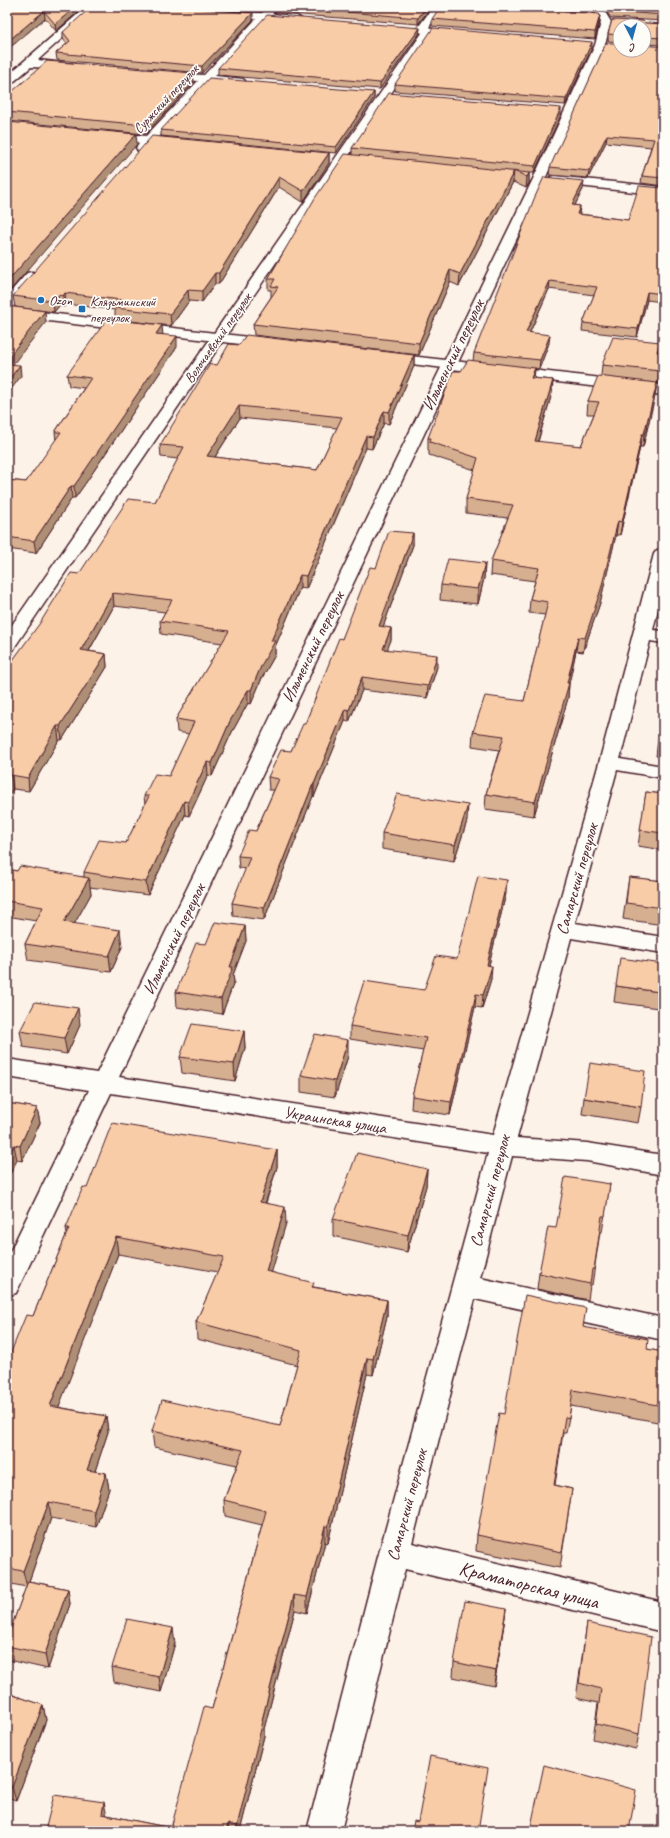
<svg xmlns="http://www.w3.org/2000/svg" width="670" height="1838" font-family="Caveat,sans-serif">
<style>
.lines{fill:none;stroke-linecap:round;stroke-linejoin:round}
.minor-casing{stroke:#4a1f2b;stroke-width:3}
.secondary-casing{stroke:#4a1f2b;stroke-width:3}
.minor{fill:#fdfcf7;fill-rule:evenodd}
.secondary{fill:#fdfcf7;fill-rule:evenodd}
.wall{fill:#d6af90;stroke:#4a1f2b;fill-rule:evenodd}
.shaded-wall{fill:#ae8f76;stroke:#4a1f2b}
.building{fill:#f9cca8;stroke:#4a1f2b;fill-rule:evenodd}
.poi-dot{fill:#1f6fb2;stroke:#fdfcf7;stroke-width:1.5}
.labels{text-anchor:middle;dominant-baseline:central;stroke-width:3.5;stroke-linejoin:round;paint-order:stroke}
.far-street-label{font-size:14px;fill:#4a1f2b;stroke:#fdfcf7}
.far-poi-label{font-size:14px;fill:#4a1f2b;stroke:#fdfcf7;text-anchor:start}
.street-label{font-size:17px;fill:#4a1f2b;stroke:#fdfcf7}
.near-street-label{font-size:20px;fill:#4a1f2b;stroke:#fdfcf7}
</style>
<rect width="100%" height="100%" fill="#fcf2e7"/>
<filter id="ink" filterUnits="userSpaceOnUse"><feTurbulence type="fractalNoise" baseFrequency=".025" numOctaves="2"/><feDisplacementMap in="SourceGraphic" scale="8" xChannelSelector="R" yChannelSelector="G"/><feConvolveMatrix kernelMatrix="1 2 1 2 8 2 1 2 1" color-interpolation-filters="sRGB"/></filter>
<g filter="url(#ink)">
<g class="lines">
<defs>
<path id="minor" d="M86 7H97L38 60 73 64 77 65 79 67 77 69 31 67 11 84 7 85V76Z
M267 7H275L276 9 272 14 297 16 302 19 297 22 267 20 215 76 243 79 245 81 243 83 209 82 159 137 183 140 185 143 183 146 152 144C148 149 145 152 138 151L136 148 140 143 104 139 102 136 104 133 108 132 146 136 198 81 163 78 157 75 159 73 204 75 256 19 223 16 219 15 218 13 219 11 262 13Z
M433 7H443L429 27 434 30 16 645 14 649 7 651V632L422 33 416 30Z
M592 7H602L611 22 605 45 545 179 119 1077 493 1135 599 763 654 554 657 550 663 549V588L653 630 663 631V643L650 641 620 759 663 766V778L617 770 575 923 663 937V953L571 938 517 1138 587 1143 663 1155V1175L587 1161 512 1156 480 1278 663 1318V1340L475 1299 412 1543 663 1602V1632L405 1569 341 1831H307L379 1553 488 1153 111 1093 16 1293 7 1296V1258L89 1090 7 1077V1059L97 1073 533 179 595 45 601 22Z
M554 176 663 187V195L550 183 548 180 550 177Z
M32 272 37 273 39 276 12 308 7 309V296L27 273Z"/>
<path id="secondary" d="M7 308 273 340 278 341 280 344 278 347 273 348 7 316Z
M384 353 663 385V395L379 360 377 357 379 354Z"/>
</defs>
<use href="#minor" class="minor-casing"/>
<use href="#secondary" class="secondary-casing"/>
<use href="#minor" class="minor"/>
<use href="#secondary" class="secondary"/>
</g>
<path class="wall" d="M7 7H84L56 31 45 18 7 50Z
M209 7H266L261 11Z
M275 7H431L418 24 275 13Z
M551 7H592V10Z
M603 7H663V21L611 18Z
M600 15 599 22 595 39 432 26V19Z
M253 20 202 73 57 60 56 53 67 44 63 39V32Z
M612 20 643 21 645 23 663 24V45L644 44V26H620V42L608 41V34Z
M420 28 419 34 380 89 218 75V68Z
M663 47V186L641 183 642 176 651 147 606 142 588 178 549 175 550 167Z
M592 48 565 105 395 91V84Z
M194 82 145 134 7 121V96Z
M374 92V98L336 153 161 136V130Z
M561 115 534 173H529V183L526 188 513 182 459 286 450 282 419 355 254 335 253 324 271 297V290H268V279L352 155V148Z
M329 153V163L303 202 279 187 219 284H215L202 302 189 301 171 326 115 319V310L66 304 64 307 59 306 54 312 15 307 13 296Z
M663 188V302L647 300 637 337 582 331 583 323 594 295 549 289 530 332 549 343 539 369 535 368 534 378 553 380 552 393 538 442 581 446 594 414H587L588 401 601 376 602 365 659 352 663 364 658 383H657L655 396 643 447H640L620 535H616L600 603 583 652 576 651 569 683 568 698 534 816 485 809 486 794 499 750 472 746 473 732 524 701 545 615 529 613 530 599 535 581 490 575 491 561 508 518 466 513V499L475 470 429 455V451H428V438L461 371 473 361 474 353 583 189 575 205 580 206 579 214 628 220Z
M163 334 177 347 87 481 75 498H72L36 553 7 549V480L26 482 56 441 55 432 84 388 69 386 67 375Z
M239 345 414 355V366L389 424 384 423 372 449 366 448 306 589 300 588 275 647V655L262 678 251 704 248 703 231 734 212 776 208 775 189 816 185 815 148 895 90 887 91 894 74 924 122 947 111 972 28 960 25 944 36 921 7 916V869L17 871 84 877V872L126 843 145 805 144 796 169 776 189 734 177 732 176 719 222 643 161 634 160 621 165 612 114 606 89 651 106 654 107 667 62 740H59L29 791 13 789 7 799V668L79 574 155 502 178 459 161 457 160 445 217 365ZM240 418 337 428 317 470 215 457Z
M413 533V545L383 627 391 628V640L387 649 437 667 427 698 362 690 349 722 345 721 314 797 313 796 264 920 233 916 232 903 246 869 239 868 238 856 256 831 274 790H269L268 777 291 751 305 724 342 639 376 568Z
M485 563 484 578 478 604 440 600 441 585Z
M663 722V757L656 756 658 740Z
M646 792 663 794V850L638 846Z
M467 821 454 861 382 849V833Z
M629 877 663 881V925L623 919Z
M506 893 489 965 491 979 482 1008 475 1007 450 1115 411 1109 412 1096 423 1051 350 1039V1026L424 990 457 959Z
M245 926 246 941 233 975 234 982 222 1014 177 1007 176 992 206 944Z
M616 986 660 992 658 1008 614 1002Z
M80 1025 67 1054 23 1047 20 1031Z
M244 1031 245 1048 235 1081 182 1073 180 1057Z
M348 1056 335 1097 301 1092V1075Z
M584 1098 641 1107 638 1123 582 1114Z
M7 1103 37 1108 40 1123 22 1161 17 1160 7 1180Z
M277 1150V1167L266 1203 286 1223 271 1272 314 1287 387 1300V1316L373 1375 367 1374 328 1543 325 1542 307 1613 295 1610 264 1729V1736L240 1831H45L107 1815 171 1828 212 1709 262 1525 225 1516 224 1500 237 1465 154 1447 152 1431 280 1426 297 1365 197 1339 196 1322 218 1272 118 1254 58 1407 106 1416 108 1432 95 1471 106 1473 109 1489 96 1527 51 1518 29 1581 68 1589 70 1604 48 1669 8 1660 7 1656V1639L26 1587 7 1583V1362L33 1316 67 1233 66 1228 87 1188Z
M427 1169 426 1186 407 1252 333 1236V1219Z
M610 1184 602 1232H600L592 1285H590L588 1300 537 1289 539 1273 556 1228Z
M663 1289V1300L662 1299Z
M583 1327 647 1349 663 1352V1423L571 1406 566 1433H563L555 1485 572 1489 560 1568 476 1551 477 1535 504 1414Z
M506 1609 504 1624 494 1686 453 1677 454 1662Z
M587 1623 639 1734 636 1749 593 1739 598 1703 576 1698Z
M175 1643 161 1692 114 1682 112 1667Z
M7 1693 43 1705 46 1720 16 1801 7 1798Z"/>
<path class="shaded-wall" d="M76 7H84L56 31 55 24Z
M261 7H266L261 11Z
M426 7H431L418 24V18Z
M44 11 45 18 7 50V42Z
M253 13V20L202 73V66Z
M600 15 599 22 595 39V32Z
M420 28 419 34 380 89V83Z
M592 42V48L565 105 566 99Z
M193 73 194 82 145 134V125Z
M374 92V98L336 153V147Z
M561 108V115L534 173 535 166Z
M136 134 137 144 7 294V282Z
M607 135 606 142 588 178 589 171Z
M329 153V163L303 202V191Z
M514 171 513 182 459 286 460 274Z
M529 173V183L526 188 527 177Z
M279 177V187L219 284V273Z
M584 181 583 189 571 213 572 205Z
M580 206 579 214 576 222 577 214Z
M450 270V282L419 355V343Z
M215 273V284L202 302V291Z
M550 281 549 289 526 341V332Z
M188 290 189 301 171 326 170 314Z
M647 292V300L637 337 638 329Z
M65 293 66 304 64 307 63 296Z
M58 295 59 306 54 312 53 301Z
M45 311 46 322 7 372V359Z
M162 325 163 336 156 334Z
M550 335 549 343 539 369 540 360Z
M177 336V347L87 481 75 498 74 486Z
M660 342 659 353 657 352Z
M414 355V366L389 424V412Z
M663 357V364L658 383 660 371Z
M20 365 21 376 7 395V382Z
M535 368 534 381 531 378Z
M553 380 552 393 534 454 535 441Z
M657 383 655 396 643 447 644 434Z
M239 406 240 418 207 469V456Z
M384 411V423L372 449 373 437Z
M642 434 640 447 620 535 622 522Z
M366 436V448L306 589V576Z
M71 486 72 498 36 553 34 541Z
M618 521 616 535 600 603 583 652 585 638Z
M413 533V545L379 638V626Z
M485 563 484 578 478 604V589Z
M300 575V588L275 647V655L262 678 251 704V690L271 641Z
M113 593 114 606 82 663 81 650Z
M391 628V640L383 661V649Z
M578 637 576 651 569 684 568 698 534 816 535 802 567 683Z
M106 654 107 667 62 740 60 726Z
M437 655V667L427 698 428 686Z
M362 677V690L349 722V710Z
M248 690V703L231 734 212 776V763L230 721Z
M345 709V721L314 797V784Z
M57 726 59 740 29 791 28 778Z
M207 762 208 775 189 816 188 802Z
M11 775 13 789 7 799V782Z
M313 784V796L264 920V908Z
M184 801 185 815 148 895 146 882Z
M468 805 467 821 454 861 455 845Z
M89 878 91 894 66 939 64 922Z
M507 880 506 893 486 978 487 965Z
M245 926 246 941 233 975 234 982 222 1014 221 999 230 967Z
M120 930 122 947 111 972 109 956Z
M492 966 491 979 482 1008 483 995Z
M476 994 475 1007 450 1115 451 1102Z
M78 1008 80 1025 67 1054 64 1038Z
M244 1031 245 1048 235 1081 234 1064Z
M348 1040V1056L335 1097V1081Z
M37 1108 40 1123 22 1161 20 1146Z
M14 1145 17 1160 7 1180V1160Z
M277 1150V1167L260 1219V1202Z
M427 1169 426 1186 407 1252 408 1235Z
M285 1207 286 1223 267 1288 266 1271Z
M116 1237 118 1254 53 1422 50 1406Z
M387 1300V1316L373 1375V1359Z
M367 1358V1374L328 1543V1527Z
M106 1416 108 1432 90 1486 87 1470Z
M106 1473 109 1489 96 1527 94 1511Z
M49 1502 51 1518 27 1587 23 1571Z
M325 1526V1542L307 1613V1597Z
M68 1589 70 1604 48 1669 45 1654Z
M294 1595 295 1610 264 1729V1736L240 1831H237V1826L262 1720Z
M506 1609 504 1624 494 1686 496 1671Z
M173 1628 175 1643 161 1692 159 1677Z
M43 1705 46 1720 16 1801 12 1787Z
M104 1802 107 1817 102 1814Z
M228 1824 229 1831H226Z"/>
<path class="building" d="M7 7H76L55 24 44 11 7 42Z
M91 7H180L253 13 202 66 56 53 70 41 63 32Z
M288 7H426L418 18Z
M440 7H522L599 14 600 15 595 32 432 19Z
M609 7H663V15L611 11Z
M267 15 420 28 380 83 218 68Z
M612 20 643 21 645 23 663 24V38L645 37 644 39V26H620V35L608 34Z
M433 28 592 42 566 99 395 84Z
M606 43H620V50H644V45L663 47V178L642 176 654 139 607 135 589 171 550 167Z
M47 61 193 73 145 125 7 112V96Z
M209 78 374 92 336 147 161 130Z
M389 93 561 108 535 166 352 148Z
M7 122 136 134 7 282Z
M152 136 329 153 303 191 279 177 219 273H215L202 291 188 290 170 314 115 308 121 300 65 293 63 296 58 295 53 301 13 296Z
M345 154 529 173 527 177 514 171 460 274 450 270 419 343 253 324 278 287 271 286 275 279H268L315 198Z
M544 177 584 181 572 205 580 206 577 214 628 220 639 186 663 188V294L647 292 638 329 583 323 597 287 550 281 526 332 550 335 540 360 474 353 534 199Z
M7 306 45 311 7 359Z
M107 319 162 325 156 334 177 336 86 469 74 486H71L34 541 7 537V480L26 482 61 432H55L91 378 67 375Z
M246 335 414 355 389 412 384 411 373 437 366 436 306 576 300 575 271 641H275L262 664 251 690H248L230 721 212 763 207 762 188 802 184 801 146 882 84 872 99 840 126 843 149 796H144L155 774 169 776 194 722 176 719 229 631 160 621 172 600 113 593 81 650 106 654 60 726H57L28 778 11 775 7 782V668L40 623 71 573 79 574 128 499 155 502 184 447 160 445 210 364 217 365 229 344 239 345ZM239 406 342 417 317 470 207 456Z
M613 337 660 342 657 352 663 353V357L660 371 602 365Z
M468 360 535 368 531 378 553 380 535 441 581 446 599 402 588 401 598 376 657 383 644 434H642L622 522 618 521 601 589 585 638 578 637 567 683H569L535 802 486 794 504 736 473 732 485 696 524 701 548 602 530 599 539 568 491 561 513 505 466 499 478 458 430 442 431 438H428L453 371H461Z
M7 364 20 365 7 382Z
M389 531 413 533 379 626 391 628 383 649 437 655 428 686 362 677 349 710 345 709 314 784H313L264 908 232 903 250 857 238 856 249 830 256 831 279 779 268 777 281 750 291 751 303 724H305L339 638 342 639 370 567 376 568Z
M448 559 485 563 478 589 441 585Z
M663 722V741L658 740Z
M646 792 663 794V833L640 830Z
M397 794 468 805 455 845 382 833Z
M20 866 89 878 64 922 120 930 109 956 25 944 43 907 7 901V869L17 871Z
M478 876 507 880 487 965 492 966 483 995 476 994 451 1102 412 1096 426 1038 350 1026 364 981 424 990 436 956 457 959Z
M629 877 663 881V908L626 903Z
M215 922 245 926 230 967H233L221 999 176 992 196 943 206 944Z
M620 958 663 964V973L660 992 616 986Z
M35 1002 78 1008 64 1038 20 1031Z
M192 1024 244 1031 234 1064 180 1057Z
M315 1034 348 1040 335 1081 301 1075Z
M590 1063 645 1071 641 1107 584 1098Z
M7 1103 37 1108 20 1146 14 1145 7 1160Z
M112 1123 277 1150 260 1202 285 1207 266 1271 314 1283 312 1287 387 1300 373 1359 367 1358 328 1527 325 1526 307 1597 294 1595 262 1720 263 1721 237 1826 228 1824 226 1831H45L54 1795 104 1802 102 1814 171 1828 204 1707 212 1709 266 1511 224 1500 243 1450 152 1431 162 1400 280 1426 301 1350 196 1322 224 1257 116 1237 50 1406 106 1416 87 1470 106 1473 94 1511 49 1502 23 1571 7 1568V1362L26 1315 33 1316 69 1228H66L83 1187 87 1188Z
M357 1153 427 1169 408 1235 333 1219Z
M565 1177 610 1184 605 1216H602L594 1269H592L590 1284 539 1273 548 1227 556 1228Z
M525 1295 586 1308 583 1327 648 1339 647 1349 663 1352V1406L573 1390 569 1418 565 1417 554 1485 572 1489 562 1552 477 1535 499 1413 504 1414Z
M28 1581 68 1589 45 1654 7 1646V1639Z
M465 1601 506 1609 496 1671 454 1662Z
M127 1619 173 1628 159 1677 112 1667Z
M587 1623 651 1637 639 1734 596 1724 601 1689 579 1683Z
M7 1693 43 1705 12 1787 7 1785Z
M430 1756 488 1768 478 1831H412L414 1821 418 1822Z
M544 1765 636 1790 629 1831H530Z"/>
</g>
<g class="poi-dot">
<circle cx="41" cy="300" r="4"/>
<rect x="78" y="305" width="8" height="8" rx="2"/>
</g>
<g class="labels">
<g class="far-street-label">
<text transform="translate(166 99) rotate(-47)">Суржский переулок</text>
<text transform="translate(218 338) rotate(-55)">Волочаевский переулок</text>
</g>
<g class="far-poi-label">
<text x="49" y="300">Ozon</text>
<text x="90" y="301">Клязьминский<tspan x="90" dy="16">переулок</tspan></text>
</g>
<g class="street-label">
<text transform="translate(453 355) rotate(-64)">Ильменский переулок</text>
<text transform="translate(313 647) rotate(-64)">Ильменский переулок</text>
<text transform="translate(577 879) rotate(-74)">Самарский переулок</text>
<text transform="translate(174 939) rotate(-64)">Ильменский переулок</text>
<text transform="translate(335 1120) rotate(9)">Украинская улица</text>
<text transform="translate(490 1191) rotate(-75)">Самарский переулок</text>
<text transform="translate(407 1505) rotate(-75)">Самарский переулок</text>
</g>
<g class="near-street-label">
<text transform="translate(529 1585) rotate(14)">Краматорская улица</text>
</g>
</g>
<rect width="670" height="1838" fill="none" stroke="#fdfcf7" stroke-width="24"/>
<rect x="12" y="12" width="646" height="1814" fill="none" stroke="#4a1f2b" stroke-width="1.5" filter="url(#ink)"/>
<g transform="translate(632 38) rotate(174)"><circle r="19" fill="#fdfcf7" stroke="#b5a4a5"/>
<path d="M0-3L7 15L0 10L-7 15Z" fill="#1f6fb2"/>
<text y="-6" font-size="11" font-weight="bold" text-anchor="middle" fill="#4a1f2b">С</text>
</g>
</svg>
